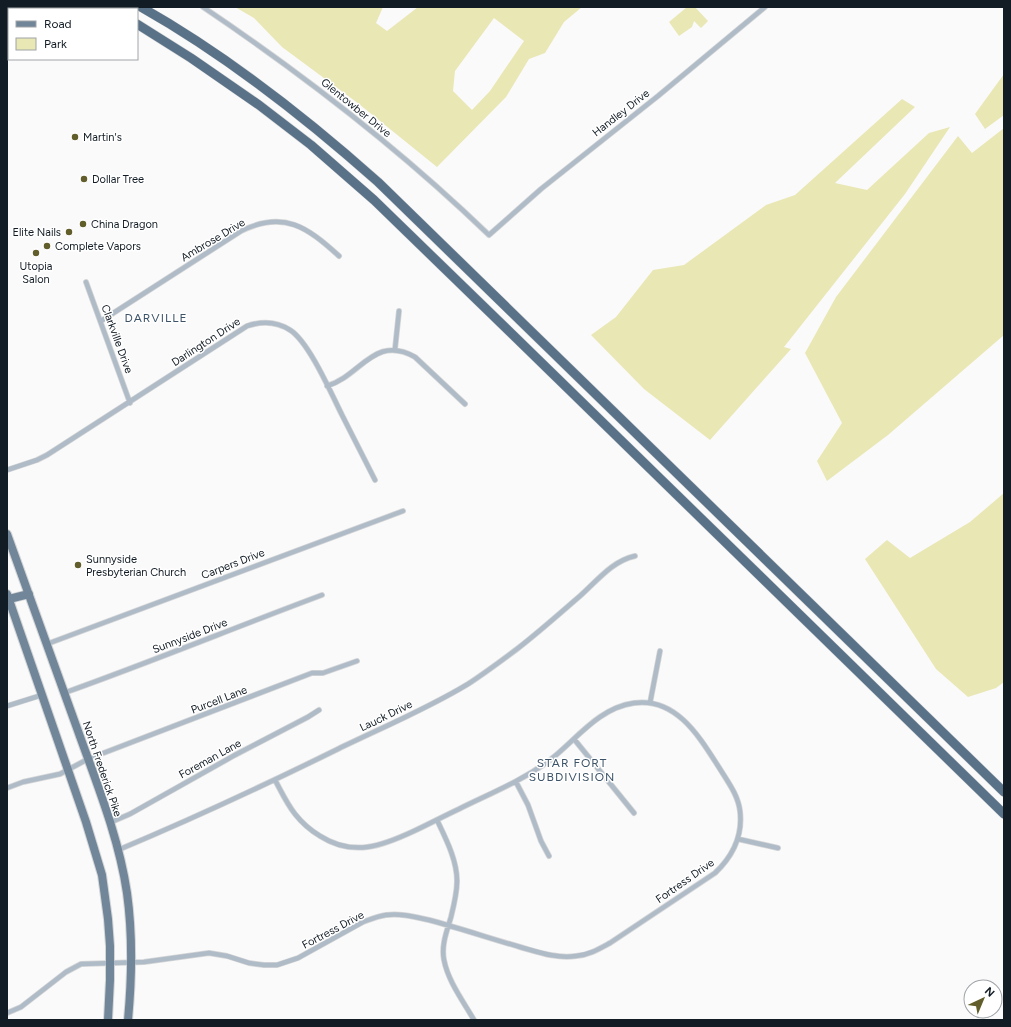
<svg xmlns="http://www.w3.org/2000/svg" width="1011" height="1027" font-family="Figtree,sans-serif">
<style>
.green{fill:#e9e7b4;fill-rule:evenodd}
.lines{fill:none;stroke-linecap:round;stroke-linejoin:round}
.minor-casing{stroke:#d5d6d8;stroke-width:6}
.primary-casing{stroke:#d5d6d8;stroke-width:10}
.motorway-casing{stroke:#d5d6d8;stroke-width:10}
.minor{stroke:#afbbc6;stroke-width:4.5}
.primary{stroke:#718699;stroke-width:8}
.motorway{stroke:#5a7288;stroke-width:9}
.poi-dot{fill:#615e2b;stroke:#fff;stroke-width:1.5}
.labels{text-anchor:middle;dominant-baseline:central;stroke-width:3;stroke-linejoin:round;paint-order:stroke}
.street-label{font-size:11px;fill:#121c25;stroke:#fff}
.poi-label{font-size:11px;fill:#121c25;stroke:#fff;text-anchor:start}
.neighbourhood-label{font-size:12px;letter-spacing:1px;fill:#3c5368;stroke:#fff}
</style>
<rect width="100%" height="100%" fill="#fafafa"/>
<path class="green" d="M235 7H383L376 23 387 31 418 7H582L564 22 545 53 529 59 506 97 437 167 359 104 282 47 254 18ZM494 18 524 41 490 91 472 110 453 91 455 71Z
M687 7H695L708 21 701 28 694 21 692 27 679 36 669 22Z
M1004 74V115L985 129 975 114Z
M902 99 915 107 835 183 867 190 929 133 950 127 905 194 784 347 791 349 710 440 644 389 591 335 616 317 653 270 684 265 766 205 795 195Z
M1004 128V335L888 435 827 481 817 461 842 423 805 353 836 297 958 136 972 153Z
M1004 493V682L996 688 968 697 936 669 865 559 887 540 910 558 970 522Z"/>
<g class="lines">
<defs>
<path id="minor" d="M203 7C304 75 401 150 489 235L541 189 658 96 765 7
M86 282 130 403
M101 321 241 231C284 210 307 227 339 256
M395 349 399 311
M327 386C361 376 374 334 415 357L465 404
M7 470 37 460 47 455 247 326C262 321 276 321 290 330 309 342 331 393 342 415 353 437 364 458 375 480
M47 644 403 511
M64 693C151 662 236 627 322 595
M650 703 660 651
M7 706 42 695
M574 739 634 813
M516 782 528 805 541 841 549 856
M7 788 23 782 60 774 88 759 312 673H323L357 661
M437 820C446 839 457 860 457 881 457 893 454 905 451 917 447 931 441 945 444 960 448 981 463 1001 474 1020
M109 823 130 814 235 755 308 717 319 710
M738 839 778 848
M118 850C192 819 265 785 338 749 381 728 427 709 468 684 485 673 501 661 517 649 539 632 559 614 580 596 597 581 612 561 635 556
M7 1013 21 1007 66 972 81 964 144 962 209 953 227 956 249 963 264 965H277L298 958 363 922C371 919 378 916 386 915 401 913 415 917 429 920 459 928 489 938 520 947 538 952 557 959 576 956 589 955 599 949 610 943L715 873C733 856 743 836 740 811 738 795 728 782 720 769 700 738 677 697 634 703 598 708 576 740 550 760 522 781 489 794 459 809 444 816 429 824 414 831 382 846 353 857 320 836 310 830 302 823 295 814 287 804 281 791 275 780"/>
<path id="primary" d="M7 534C31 600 54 665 78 731 97 784 119 838 127 893 133 936 132 977 128 1020
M7 594 86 822 102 875 108 919 110 946V980L108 1020
M9 599 29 594"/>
<path id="motorway" d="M104 7 107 9
M141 7C226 55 305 117 378 182L1004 792
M137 24 191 58 259 105 311 145 374 200 512 334 1004 814"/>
</defs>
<use href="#minor" class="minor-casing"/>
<use href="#primary" class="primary-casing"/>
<use href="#motorway" class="motorway-casing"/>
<use href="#minor" class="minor"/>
<use href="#primary" class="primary"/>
<use href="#motorway" class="motorway"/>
</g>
<g class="poi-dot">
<circle cx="75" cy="137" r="4"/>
<circle cx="84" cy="179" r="4"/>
<circle cx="83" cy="224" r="4"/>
<circle cx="69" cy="232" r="4"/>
<circle cx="47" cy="246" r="4"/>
<circle cx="36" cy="253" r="4"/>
<circle cx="78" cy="565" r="4"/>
</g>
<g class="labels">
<g class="street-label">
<text transform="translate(356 108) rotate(39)">Glentowber Drive</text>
<text transform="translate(621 113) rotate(-38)">Handley Drive</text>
<text transform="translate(213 240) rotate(-31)">Ambrose Drive</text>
<text transform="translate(117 339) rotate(70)">Clarkville Drive</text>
<text transform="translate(206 342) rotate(-33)">Darlington Drive</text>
<text transform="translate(233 564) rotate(-21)">Carpers Drive</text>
<text transform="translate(190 636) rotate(-21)">Sunnyside Drive</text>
<text transform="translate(219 700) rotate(-21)">Purcell Lane</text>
<text transform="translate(386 716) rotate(-26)">Lauck Drive</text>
<text transform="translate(210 759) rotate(-29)">Foreman Lane</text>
<text transform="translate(102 769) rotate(71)">North Frederick Pike</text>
<text transform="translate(685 881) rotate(-35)">Fortress Drive</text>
<text transform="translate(333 930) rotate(-28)">Fortress Drive</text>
</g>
<g class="poi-label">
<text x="83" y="137">Martin's</text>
<text x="92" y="179">Dollar Tree</text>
<text x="91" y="224">China Dragon</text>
<text x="61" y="232" text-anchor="end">Elite Nails</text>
<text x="55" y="246">Complete Vapors</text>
<text x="36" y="266" text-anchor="middle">Utopia<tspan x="36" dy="13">Salon</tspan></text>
<text x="86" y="559">Sunnyside<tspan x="86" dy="13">Presbyterian Church</tspan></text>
</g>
<g class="neighbourhood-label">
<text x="156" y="318">DARVILLE</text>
<text x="572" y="763">STAR FORT<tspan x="572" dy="14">SUBDIVISION</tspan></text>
</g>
</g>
<rect width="1011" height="1027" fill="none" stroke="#121c25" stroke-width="16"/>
<rect x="8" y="8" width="130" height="52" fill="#ffffff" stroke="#a0a4a8"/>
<rect x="16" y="21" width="20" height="6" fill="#718699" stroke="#a0a4a8"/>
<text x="44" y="28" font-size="12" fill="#121c25">Road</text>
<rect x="16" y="38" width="20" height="12" fill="#e9e7b4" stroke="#a0a4a8"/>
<text x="44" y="48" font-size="12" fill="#121c25">Park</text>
<g transform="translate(983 999) rotate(44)"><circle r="19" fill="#ffffff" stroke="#a0a4a8"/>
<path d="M0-3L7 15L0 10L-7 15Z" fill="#615e2b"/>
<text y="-6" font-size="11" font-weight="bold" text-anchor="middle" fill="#121c25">N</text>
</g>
</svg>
